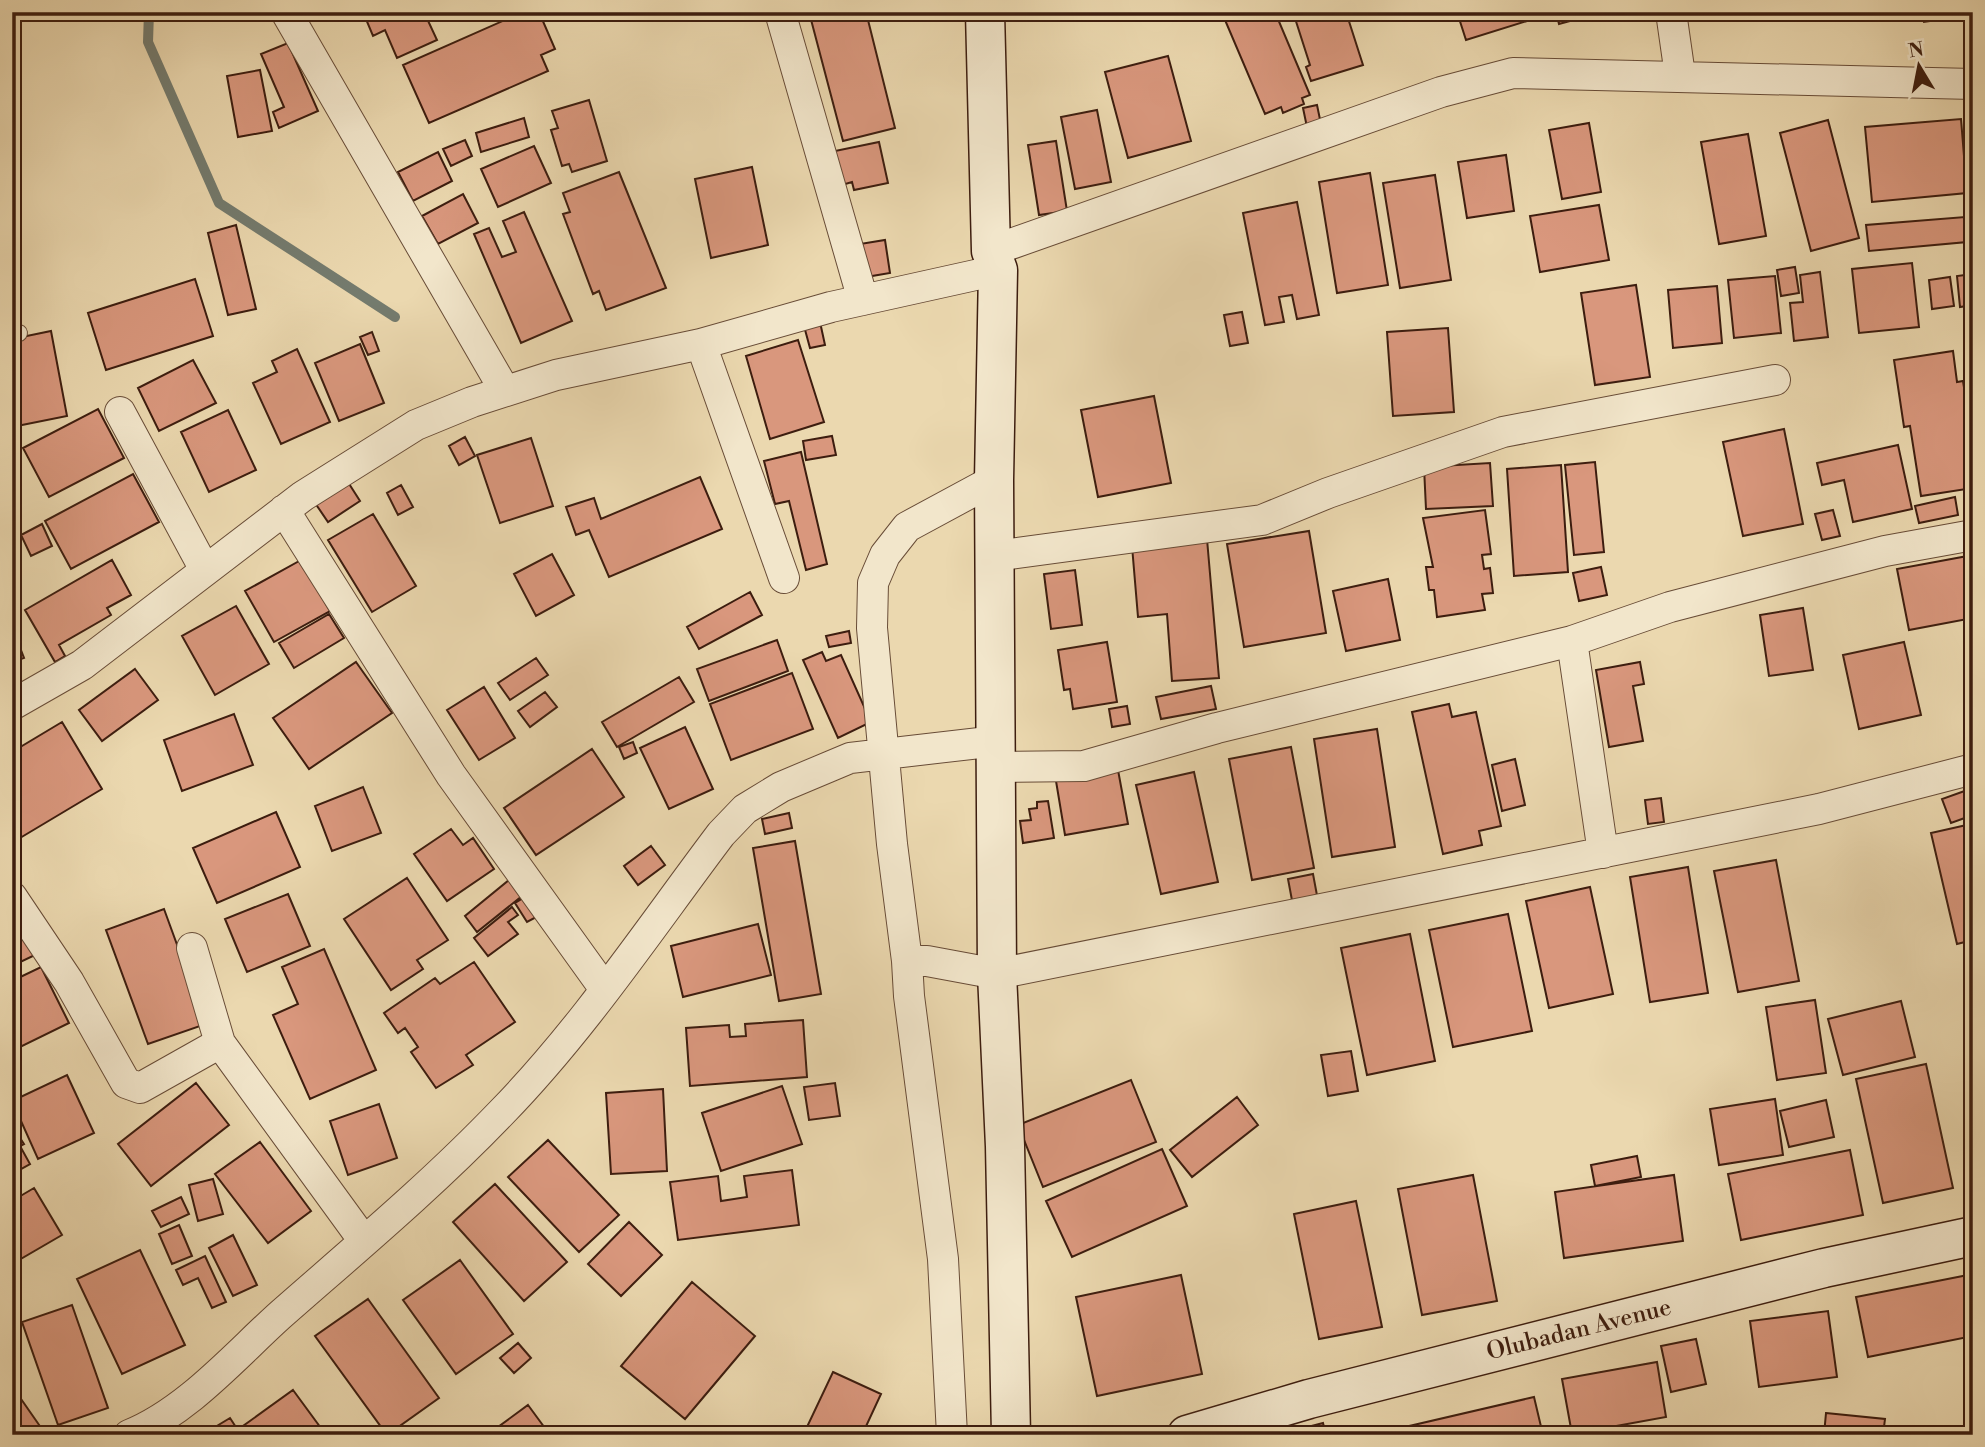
<svg xmlns="http://www.w3.org/2000/svg" width="1985" height="1447" font-family="'Libre Bodoni',serif">
<style>
.lines{fill:none;stroke-linecap:round;stroke-linejoin:round}
.stream{stroke:#747b6e;stroke-width:10}
.building{fill:#d9977d;stroke:#3d1d0f;stroke-width:2}
.lane-casing{stroke:#684c37;stroke-width:18}
.street-casing{stroke:#684c37;stroke-width:32}
.secondary-casing{stroke:#3d1d0f;stroke-width:41}
.lane{stroke:#f2e6cb;stroke-width:16}
.street{stroke:#f2e6cb;stroke-width:30}
.secondary{stroke:#f2e6cb;stroke-width:38}
.labels{text-anchor:middle;dominant-baseline:central;stroke-width:5;stroke-linejoin:round;paint-order:stroke}
.street-label{font-size:24px;fill:#3d1d0f;stroke:#f2e6cb}
</style>
<rect width="100%" height="100%" fill="#ebd8af"/>
<filter id="stains"><feTurbulence type="fractalNoise" baseFrequency=".00286" numOctaves="4"/><feColorMatrix values="0 0 0 0 .2 0 0 0 0 .09 0 0 0 0 .02 0 0 0 .5 -.17"/></filter>
<radialGradient id="worn" r=".72"><stop offset=".6" stop-color="#630" stop-opacity="0"/><stop offset="1" stop-color="#630" stop-opacity=".3"/></radialGradient>
<g class="lines">
<path class="stream" d="M149 12 148 42 219 203 395 317"/>
</g>
<path class="building" d="M363 12H424L437 40 397 58 385 30 373 36Z
M523 12H539L555 49 541 55 548 71 429 123 403 65Z
M809 12H866L895 128 843 141Z
M1243 12H1275L1310 95 1302 98 1304 104 1283 113 1281 107 1265 114 1225 20Z
M1293 12H1346L1363 65 1311 81 1306 67 1310 65Z
M1457 12H1525L1527 21 1466 40Z
M1556 12H1603L1559 24Z
M1922 12H1973V15L1924 22Z
M288 43 318 111 279 128 273 112 284 107 261 54Z
M1168 56 1191 141 1128 158 1105 72Z
M260 70 272 131 238 137 227 76Z
M589 100 607 161 572 172 569 164 562 166 551 130 558 128 552 111Z
M1317 105 1322 129 1308 132 1303 108Z
M1097 110 1111 182 1075 189 1061 117Z
M524 118 529 137 481 152 476 133Z
M1961 119 1967 193 1872 202 1865 127Z
M1828 120 1859 238 1811 251 1780 133Z
M1589 123 1601 192 1562 199 1549 130Z
M1748 134 1766 236 1719 244 1701 142Z
M465 140 472 156 451 166 443 149Z
M1056 141 1067 211 1039 215 1028 145Z
M879 142 888 183 854 190 852 182 842 185 835 151Z
M534 146 551 183 498 207 481 169Z
M1973 146V181L1966 148Z
M438 152 452 181 413 201 398 172Z
M1506 155 1514 211 1467 218 1458 162Z
M752 167 768 245 711 258 695 179Z
M619 172 666 288 606 310 599 291 593 294 563 214 570 212 563 193Z
M1370 173 1388 285 1337 293 1319 182Z
M1435 175 1451 280 1400 288 1383 183Z
M463 194 478 223 438 244 422 216Z
M1297 202 1319 315 1297 319 1292 295 1279 297 1284 322 1265 325 1243 213Z
M1599 205 1609 260 1540 272 1530 216Z
M524 212 572 321 521 343 474 234 489 228 502 257 516 252 503 221Z
M1965 217 1967 242 1869 251 1866 225Z
M236 225 256 309 228 315 208 233Z
M885 240 890 273 866 277 860 244Z
M1912 263 1919 327 1859 333 1852 269Z
M1795 267 1799 293 1781 296 1777 270Z
M1820 272 1828 337 1794 341 1790 303 1803 302 1800 275Z
M1973 274V305L1960 307 1957 276Z
M1775 276 1781 333 1734 338 1728 280Z
M1950 277 1954 306 1932 309 1929 280Z
M195 279 213 336 106 370 88 313Z
M1636 285 1650 377 1595 385 1581 293Z
M1717 286 1722 343 1673 348 1668 290Z
M1242 312 1248 343 1230 346 1224 315Z
M820 322 825 345 810 348 804 326Z
M1448 328 1454 412 1393 416 1387 332Z
M51 331 67 416 12 427V339Z
M372 332 379 351 368 355 360 337Z
M798 340 824 422 770 439 746 356Z
M360 344 384 403 339 421 315 363Z
M297 349 330 422 281 444 253 383 277 372 272 361Z
M1953 351 1957 382 1963 381 1973 444V488L1921 496 1910 426 1904 427 1894 360Z
M193 360 216 403 159 431 138 388Z
M1154 396 1171 483 1098 497 1081 410Z
M98 409 124 458 49 497 23 448Z
M228 410 256 470 209 492 181 432Z
M1784 429 1803 524 1743 536 1723 442Z
M832 436 836 455 806 460 803 441Z
M465 437 475 456 459 465 449 446Z
M531 438 553 506 500 523 477 455Z
M1898 445 1912 509 1853 522 1844 480 1822 485 1817 463Z
M801 452 827 564 806 570 789 501 775 504 764 461Z
M1595 462 1604 552 1574 555 1565 465Z
M1490 463 1493 506 1426 509 1424 467Z
M1561 465 1568 572 1514 576 1507 469Z
M133 474 159 522 71 569 45 521Z
M700 477 722 529 609 577 589 530 576 535 566 507 594 498 601 519Z
M346 479 360 501 328 522 313 500Z
M401 485 413 507 398 515 387 493Z
M1955 497 1958 515 1919 523 1915 506Z
M1485 510 1491 554 1482 555 1484 569 1490 568 1493 593 1482 594 1485 610 1437 617 1434 590H1429L1426 567H1433L1423 518Z
M1833 510 1840 536 1822 540 1815 514Z
M373 514 416 586 372 612 328 540Z
M42 524 52 546 31 556 21 535Z
M1309 531 1326 633 1244 647 1227 544Z
M1207 539 1219 678 1172 681 1167 614 1138 617 1132 546Z
M552 554 574 595 536 616 514 574Z
M1973 555V618L1909 630 1897 569Z
M112 560 131 595 107 608 111 615 59 645 65 656 55 662 25 610Z
M301 560 330 611 274 642 245 591Z
M1601 567 1607 595 1579 601 1573 573Z
M1075 570 1082 625 1051 629 1044 574Z
M1388 579 1400 640 1346 651 1333 591Z
M750 592 762 615 699 649 687 627Z
M236 606 269 664 215 695 182 636Z
M1803 608 1813 670 1769 676 1760 615Z
M329 614 344 638 294 668 279 643Z
M12 627 24 658 12 662Z
M849 631 851 643 829 647 826 636Z
M777 640 788 671 709 701 697 669Z
M1107 642 1117 702 1073 709 1070 689 1064 690 1058 650Z
M1904 642 1921 715 1859 729 1843 655Z
M822 652 826 661 841 655 871 722 838 738 803 660Z
M536 658 548 675 510 700 498 683Z
M356 662 392 713 309 769 273 718Z
M1640 662 1644 684 1633 686 1643 741 1609 747 1596 670Z
M135 669 158 700 102 741 79 710Z
M792 673 813 729 731 760 710 704Z
M679 677 694 702 617 747 602 722Z
M1211 686 1216 709 1161 719 1156 697Z
M484 687 515 738 479 760 447 710Z
M545 692 557 707 530 727 518 711Z
M1449 704 1452 717 1476 712 1501 826 1479 831 1482 845 1443 854 1412 712Z
M1127 706 1130 724 1112 727 1109 709Z
M234 714 253 765 182 791 164 740Z
M62 722 102 789 20 838 12 825V752Z
M685 727 713 789 669 809 640 748Z
M1377 729 1395 847 1332 857 1314 739Z
M633 742 637 753 624 759 619 747Z
M1291 747 1314 868 1252 880 1229 759Z
M592 749 624 797 536 855 504 808Z
M1515 759 1525 805 1502 811 1492 765Z
M1118 770 1128 824 1065 835 1056 781Z
M1194 772 1218 882 1161 894 1136 785Z
M363 787 381 833 332 851 315 806Z
M1973 788V815L1951 823 1942 799Z
M1661 798 1664 822 1648 824 1645 800Z
M1048 801 1054 838 1023 843 1020 821 1031 820 1029 809 1037 808V802Z
M276 812 300 867 217 903 193 848Z
M789 813 792 828 765 834 762 819Z
M1971 824 1973 940 1957 944 1931 833Z
M451 829 463 845 473 838 494 869 447 901 414 854Z
M795 841 821 994 779 1001 753 848Z
M651 846 665 865 638 885 624 866Z
M1776 860 1799 981 1738 992 1714 871Z
M1688 867 1708 993 1650 1002 1630 877Z
M1313 874 1319 906 1294 911 1288 879Z
M407 878 448 940 417 960 423 969 391 990 344 919Z
M509 880 522 896 477 932 465 916Z
M1590 887 1613 994 1549 1008 1526 901Z
M288 894 310 946 247 972 225 919Z
M530 894 542 914 527 922 515 903Z
M512 907 518 915 508 922 518 934 488 956 474 938Z
M164 909 206 1024 148 1044 106 930Z
M1508 914 1532 1031 1453 1047 1429 930Z
M20 924 35 955 12 966V928Z
M758 924 771 975 683 997 671 946Z
M1410 934 1435 1061 1367 1075 1341 948Z
M324 949 376 1070 310 1099 273 1015 298 1004 282 967Z
M474 962 515 1022 466 1055 473 1065 436 1088 411 1052 418 1047 405 1028 398 1033 384 1013 435 978 440 984Z
M41 967 69 1023 12 1051V981Z
M1815 1000 1826 1073 1777 1080 1766 1007Z
M1901 1001 1915 1057 1843 1075 1828 1019Z
M803 1020 807 1077 690 1086 686 1028 729 1025 730 1037 746 1036 745 1024Z
M1351 1051 1358 1091 1328 1096 1321 1055Z
M1926 1064 1953 1188 1883 1203 1856 1079Z
M67 1075 94 1133 38 1159 12 1101Z
M1131 1080 1156 1142 1043 1187 1018 1125Z
M196 1083 229 1125 151 1186 118 1144Z
M835 1083 840 1116 809 1120 804 1087Z
M782 1086 802 1144 721 1171 702 1113Z
M663 1089 667 1171 611 1174 606 1093Z
M1237 1097 1258 1125 1192 1177 1170 1150Z
M1775 1099 1783 1155 1719 1165 1710 1109Z
M1826 1100 1834 1137 1789 1147 1780 1111Z
M379 1104 397 1158 348 1175 330 1121Z
M15 1130 24 1144 20 1146 30 1164 12 1174V1132Z
M548 1140 619 1215 579 1252 508 1177Z
M260 1142 311 1211 268 1243 215 1174Z
M1162 1149 1187 1206 1072 1257 1046 1201Z
M1850 1150 1863 1215 1741 1240 1728 1174Z
M1637 1156 1641 1177 1595 1186 1591 1165Z
M792 1170 799 1225 678 1240 670 1182 718 1176 721 1201 747 1197 744 1176Z
M1473 1175 1497 1301 1422 1315 1398 1189Z
M1674 1175 1683 1241 1564 1258 1555 1192Z
M213 1179 223 1214 198 1221 189 1185Z
M495 1184 567 1262 524 1301 453 1222Z
M34 1188 62 1235 12 1264V1201Z
M181 1197 189 1214 161 1227 152 1211Z
M1356 1201 1382 1327 1319 1339 1294 1214Z
M629 1222 662 1255 621 1296 588 1264Z
M179 1225 192 1256 172 1264 159 1234Z
M233 1235 257 1285 233 1296 209 1248Z
M140 1250 185 1345 122 1374 77 1279Z
M205 1256 226 1302 212 1308 198 1278 183 1285 176 1270Z
M460 1260 513 1334 456 1374 403 1300Z
M1973 1274V1336L1868 1357 1856 1297Z
M1181 1275 1202 1374 1097 1396 1076 1297Z
M692 1282 755 1336 685 1419 621 1366Z
M368 1299 439 1398 387 1435 315 1336Z
M72 1305 108 1408 58 1425 22 1322Z
M1828 1311 1837 1377 1759 1387 1750 1321Z
M1696 1339 1706 1384 1671 1392 1661 1346Z
M518 1343 531 1358 514 1373 500 1358Z
M1657 1362 1666 1417 1572 1434 1562 1379Z
M833 1372 881 1394 862 1435H819L806 1429Z
M12 1386 44 1432 40 1435H12Z
M293 1390 326 1435H250L243 1426Z
M1534 1397 1543 1435H1394L1392 1430Z
M528 1405 550 1435H487Z
M1826 1413 1885 1419 1883 1435H1824Z
M230 1418 241 1435H202Z
M1323 1423 1326 1435H1277Z
M1902 1428 1962 1433V1435H1901Z"/>
<g class="lines">
<defs>
<path id="lane" d="M12 334 19 333"/>
<path id="street" d="M286 12 505 391
M780 12 863 300
M1671 12 1680 75
M991 251 1441 92 1513 73 1973 84
M701 344 784 578
M120 412 205 570
M994 480 907 527 885 555 873 583 872 628 892 844 907 961H927L997 974 1819 809 1973 769
M284 510 451 775 604 988
M995 556 1262 520 1328 493 1503 432 1775 380
M1572 641 1603 853
M12 705 82 665 303 496 416 425 472 402 556 375 701 344 831 307 998 270
M997 767 1084 766 1217 728 1572 641 1670 607 1885 551 1973 535
M12 897 69 982 126 1083 140 1088 220 1043
M192 948 220 1043 364 1241
M907 961 909 996 943 1259 952 1435
M129 1435C186 1412 233 1358 278 1317 353 1251 431 1186 501 1113 583 1029 650 928 721 834L745 809 781 787 850 758 997 741"/>
<path id="secondary" d="M985 12 991 251 998 270 994 480 997 974 1005 1146 1011 1435
M1187 1435 1309 1399 1824 1268 1973 1236"/>
</defs>
<use href="#lane" class="lane-casing"/>
<use href="#street" class="street-casing"/>
<use href="#secondary" class="secondary-casing"/>
<use href="#lane" class="lane"/>
<use href="#street" class="street"/>
<use href="#secondary" class="secondary"/>
</g>
<g class="labels">
<g class="street-label">
<text transform="translate(1579 1330) rotate(-14)">Olubadan Avenue</text>
</g>
</g>
<rect width="1985" height="1447" fill="none" stroke="#ebd8af" stroke-width="42"/>
<rect x="14" y="14" width="1957" height="1419" fill="none" stroke="#3d1d0f" stroke-width="3.5"/>
<rect x="21" y="21" width="1943" height="1405" fill="none" stroke="#3d1d0f" stroke-width="2"/>
<g transform="translate(1919 66) rotate(350)" stroke="#f2e6cb" stroke-width="5" paint-order="stroke">
<path d="M0-5L12 26L0 18L-12 26Z" fill="#3d1d0f"/>
<text y="-10" font-size="19" font-weight="bold" text-anchor="middle" fill="#3d1d0f">N</text>
</g>
<rect width="100%" height="100%" filter="url(#stains)"/>
<rect width="100%" height="100%" fill="url(#worn)"/>
</svg>
